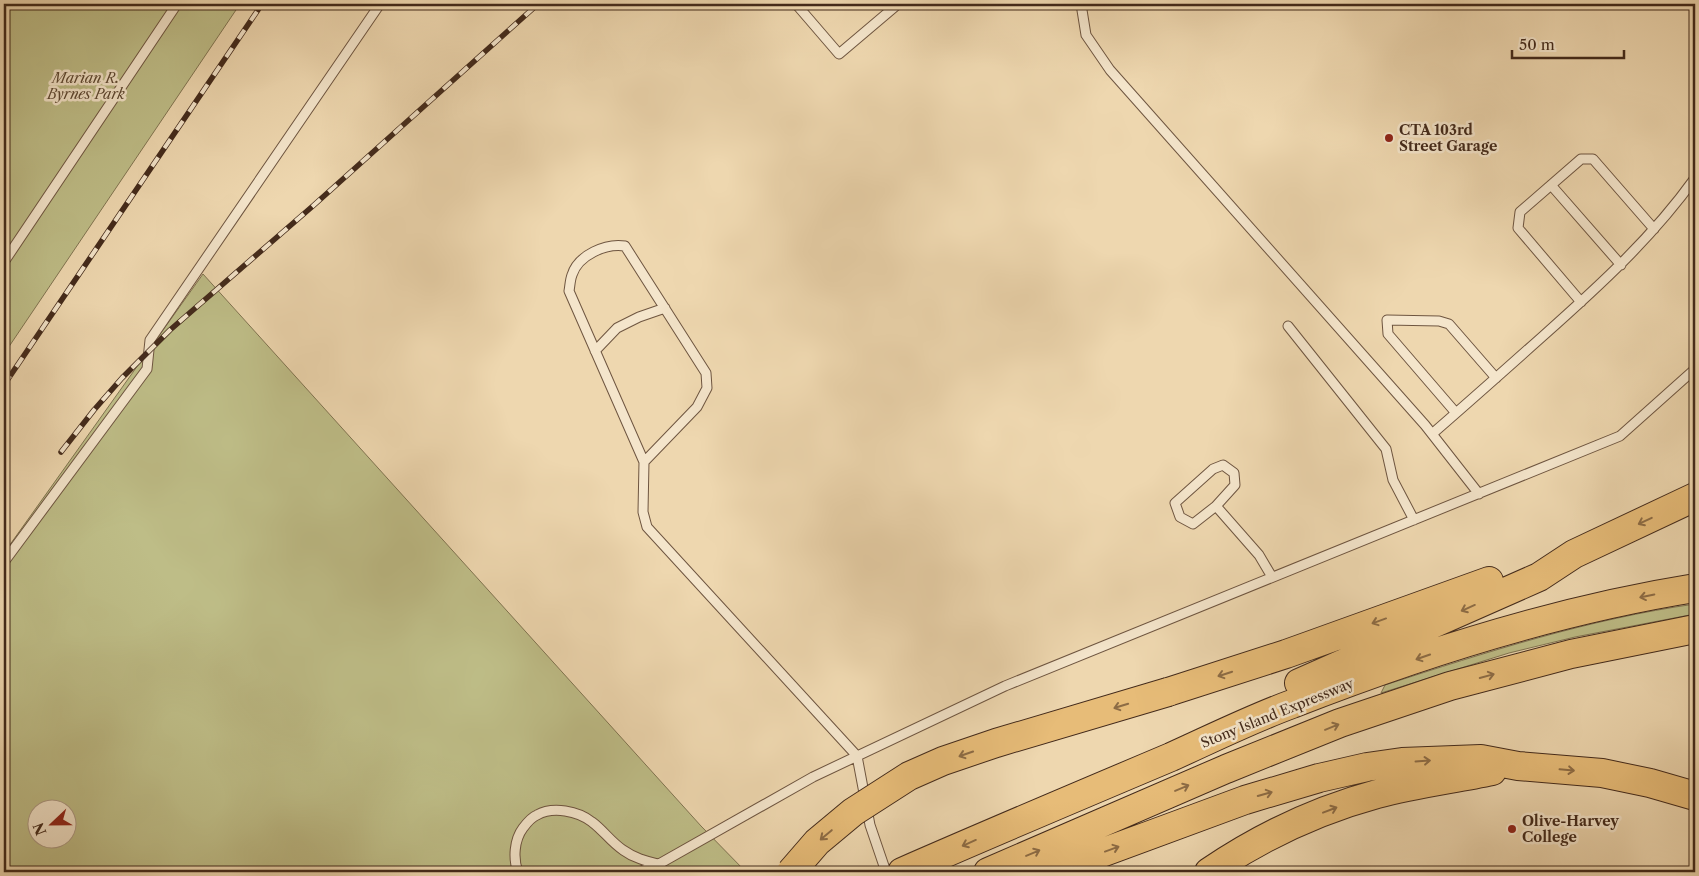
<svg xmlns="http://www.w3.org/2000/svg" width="1699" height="876" font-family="'Libre Caslon Text',serif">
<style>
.green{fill:#bebd87;stroke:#807451;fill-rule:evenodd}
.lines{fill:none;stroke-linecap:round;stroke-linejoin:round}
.lane-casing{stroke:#6e5540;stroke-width:11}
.highway-casing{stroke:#432a1b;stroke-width:30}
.lane{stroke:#f4e5cb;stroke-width:9}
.highway{stroke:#e7bc78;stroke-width:28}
.rail-casing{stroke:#432a1b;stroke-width:5.5}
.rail{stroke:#f4e5cb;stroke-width:4;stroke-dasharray:11;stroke-linecap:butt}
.highway-bridge-casing{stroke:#432a1b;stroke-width:30;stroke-linecap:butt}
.highway-bridge{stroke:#e7bc78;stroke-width:28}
.oneway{stroke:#8d6c45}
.poi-dot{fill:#8f2418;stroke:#f4e5cb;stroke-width:2}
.labels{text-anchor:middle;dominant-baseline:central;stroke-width:5;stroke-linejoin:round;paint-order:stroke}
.park-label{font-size:14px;font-style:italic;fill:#5c4731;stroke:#f4e5cb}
.poi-label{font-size:14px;font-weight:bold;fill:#432a1b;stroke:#f4e5cb;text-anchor:start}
.street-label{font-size:14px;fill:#432a1b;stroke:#f4e5cb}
</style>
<rect width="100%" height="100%" fill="#eed7af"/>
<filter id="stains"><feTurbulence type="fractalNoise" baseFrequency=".004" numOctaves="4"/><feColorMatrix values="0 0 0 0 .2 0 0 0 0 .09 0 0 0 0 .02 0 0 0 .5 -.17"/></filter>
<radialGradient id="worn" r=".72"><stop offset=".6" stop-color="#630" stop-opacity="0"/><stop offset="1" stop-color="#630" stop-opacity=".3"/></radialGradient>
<path class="green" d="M4 4H240L4 354Z
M203 274 701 826 746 872H4V553ZM38 808H68V838H38Z
M1695 604V614L1575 637 1509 653 1381 693 1385 685C1487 652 1589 619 1695 604Z"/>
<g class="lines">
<defs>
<path id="lane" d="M796 4 839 54 898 4
M1081 4 1086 35 1110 70 1425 425 1479 494
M1551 185 1621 265
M4 262 177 4
M1581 302 1518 228 1520 212 1581 159H1593L1654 229
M1288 326 1386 449 1393 480 1414 520
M595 351 617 328 639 317 665 308
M1456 413 1388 334 1387 320 1439 321 1449 324 1496 378
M1432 434C1469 402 1506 369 1543 336 1598 287 1652 238 1695 178
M644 462 697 407 707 388 706 373 625 246C606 243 578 255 572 275 570 280 570 286 569 291L644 462 643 512 647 527 857 756 870 825 886 872
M1216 506 1235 485 1234 473 1223 465 1213 469 1175 503 1180 517 1193 524 1216 506 1259 555 1272 577
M4 562 147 369 150 340 380 4
M518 872C513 859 514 840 523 828 526 824 532 817 537 815 553 806 578 811 592 822 603 830 611 842 623 850 634 858 646 861 658 864
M639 872 659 864 813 777 1005 686 1620 436 1695 369"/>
<path id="highway" d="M1299 683 1539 577 1574 554 1695 497
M1168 692 1286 654 1489 581
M902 872C991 833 1081 795 1171 757 1211 739 1251 719 1292 704 1422 653 1557 610 1695 588
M988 872 1226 769 1340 723 1450 686 1571 654 1695 629
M1050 872 1245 800 1319 778 1367 767 1402 762 1481 759 1518 766 1602 773 1650 783 1695 796
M1209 872C1259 838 1318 810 1377 794 1415 784 1454 779 1492 771"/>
</defs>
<use href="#lane" class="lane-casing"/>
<use href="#highway" class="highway-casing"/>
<use href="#lane" class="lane"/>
<use href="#highway" class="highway"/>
<defs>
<path id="rail" d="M4 385 262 4
M61 452 94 410 122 378 170 330 314 205 538 4"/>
</defs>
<use href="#rail" class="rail-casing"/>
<use href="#rail" class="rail"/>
<defs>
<path id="highway-bridge" d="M791 872 817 842 853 812 909 776 943 761 996 743 1168 692"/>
</defs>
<use href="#highway-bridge" class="highway-bridge-casing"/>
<use href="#highway-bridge" class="highway-bridge"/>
</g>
<defs><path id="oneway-shaft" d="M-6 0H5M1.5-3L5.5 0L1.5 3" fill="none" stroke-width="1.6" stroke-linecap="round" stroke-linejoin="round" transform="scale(1.25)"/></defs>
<g class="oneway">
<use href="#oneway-shaft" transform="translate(1645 521) rotate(155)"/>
<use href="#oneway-shaft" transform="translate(1647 596) rotate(168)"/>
<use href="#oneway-shaft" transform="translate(1468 608) rotate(156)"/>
<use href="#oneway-shaft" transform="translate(1379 621) rotate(160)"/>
<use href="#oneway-shaft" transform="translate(1423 657) rotate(161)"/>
<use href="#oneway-shaft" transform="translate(1225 674) rotate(162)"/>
<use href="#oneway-shaft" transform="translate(1487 676) rotate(-15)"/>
<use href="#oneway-shaft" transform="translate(1121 706) rotate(163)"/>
<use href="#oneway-shaft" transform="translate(1332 727) rotate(-22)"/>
<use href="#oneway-shaft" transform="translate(966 754) rotate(161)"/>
<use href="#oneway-shaft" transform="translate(1423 761) rotate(-4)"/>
<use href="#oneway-shaft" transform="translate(1567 770) rotate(5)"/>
<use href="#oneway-shaft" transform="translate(1182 788) rotate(-23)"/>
<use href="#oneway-shaft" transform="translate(1265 794) rotate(-16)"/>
<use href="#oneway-shaft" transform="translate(1330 810) rotate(-21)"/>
<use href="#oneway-shaft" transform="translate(826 835) rotate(140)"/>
<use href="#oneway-shaft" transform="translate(969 843) rotate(156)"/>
<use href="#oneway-shaft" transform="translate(1112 849) rotate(-20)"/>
<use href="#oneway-shaft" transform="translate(1033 853) rotate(-23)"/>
</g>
<g class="poi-dot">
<circle cx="1389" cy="138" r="5"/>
<circle cx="1512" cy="829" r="5"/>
</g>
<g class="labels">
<g class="park-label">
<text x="86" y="78">Marian R.<tspan x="86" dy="16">Byrnes Park</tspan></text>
</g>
<g class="poi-label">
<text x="1399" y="130">CTA 103rd<tspan x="1399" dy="16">Street Garage</tspan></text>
<text x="1522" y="821">Olive-Harvey<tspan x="1522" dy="16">College</tspan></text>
</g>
<g class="street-label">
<text transform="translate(1277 713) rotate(-22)">Stony Island Expressway</text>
</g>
</g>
<rect width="1699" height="876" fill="none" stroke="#eed7af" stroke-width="20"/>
<rect x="5" y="5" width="1689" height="866" fill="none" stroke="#432a1b" stroke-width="2.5"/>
<rect x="10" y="10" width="1679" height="856" fill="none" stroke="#432a1b"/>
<g transform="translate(52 824) rotate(248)"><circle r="24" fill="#f4e5cb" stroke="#ad9a85"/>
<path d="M0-4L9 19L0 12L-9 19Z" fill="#8f2418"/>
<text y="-8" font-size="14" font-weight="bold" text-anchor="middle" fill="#432a1b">N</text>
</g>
<path d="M1512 50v8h112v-8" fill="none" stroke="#432a1b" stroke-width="2.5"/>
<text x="1519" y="50" font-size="15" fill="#432a1b" stroke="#f4e5cb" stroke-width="4" paint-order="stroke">50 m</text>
<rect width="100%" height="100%" filter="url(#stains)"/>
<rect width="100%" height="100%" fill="url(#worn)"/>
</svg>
